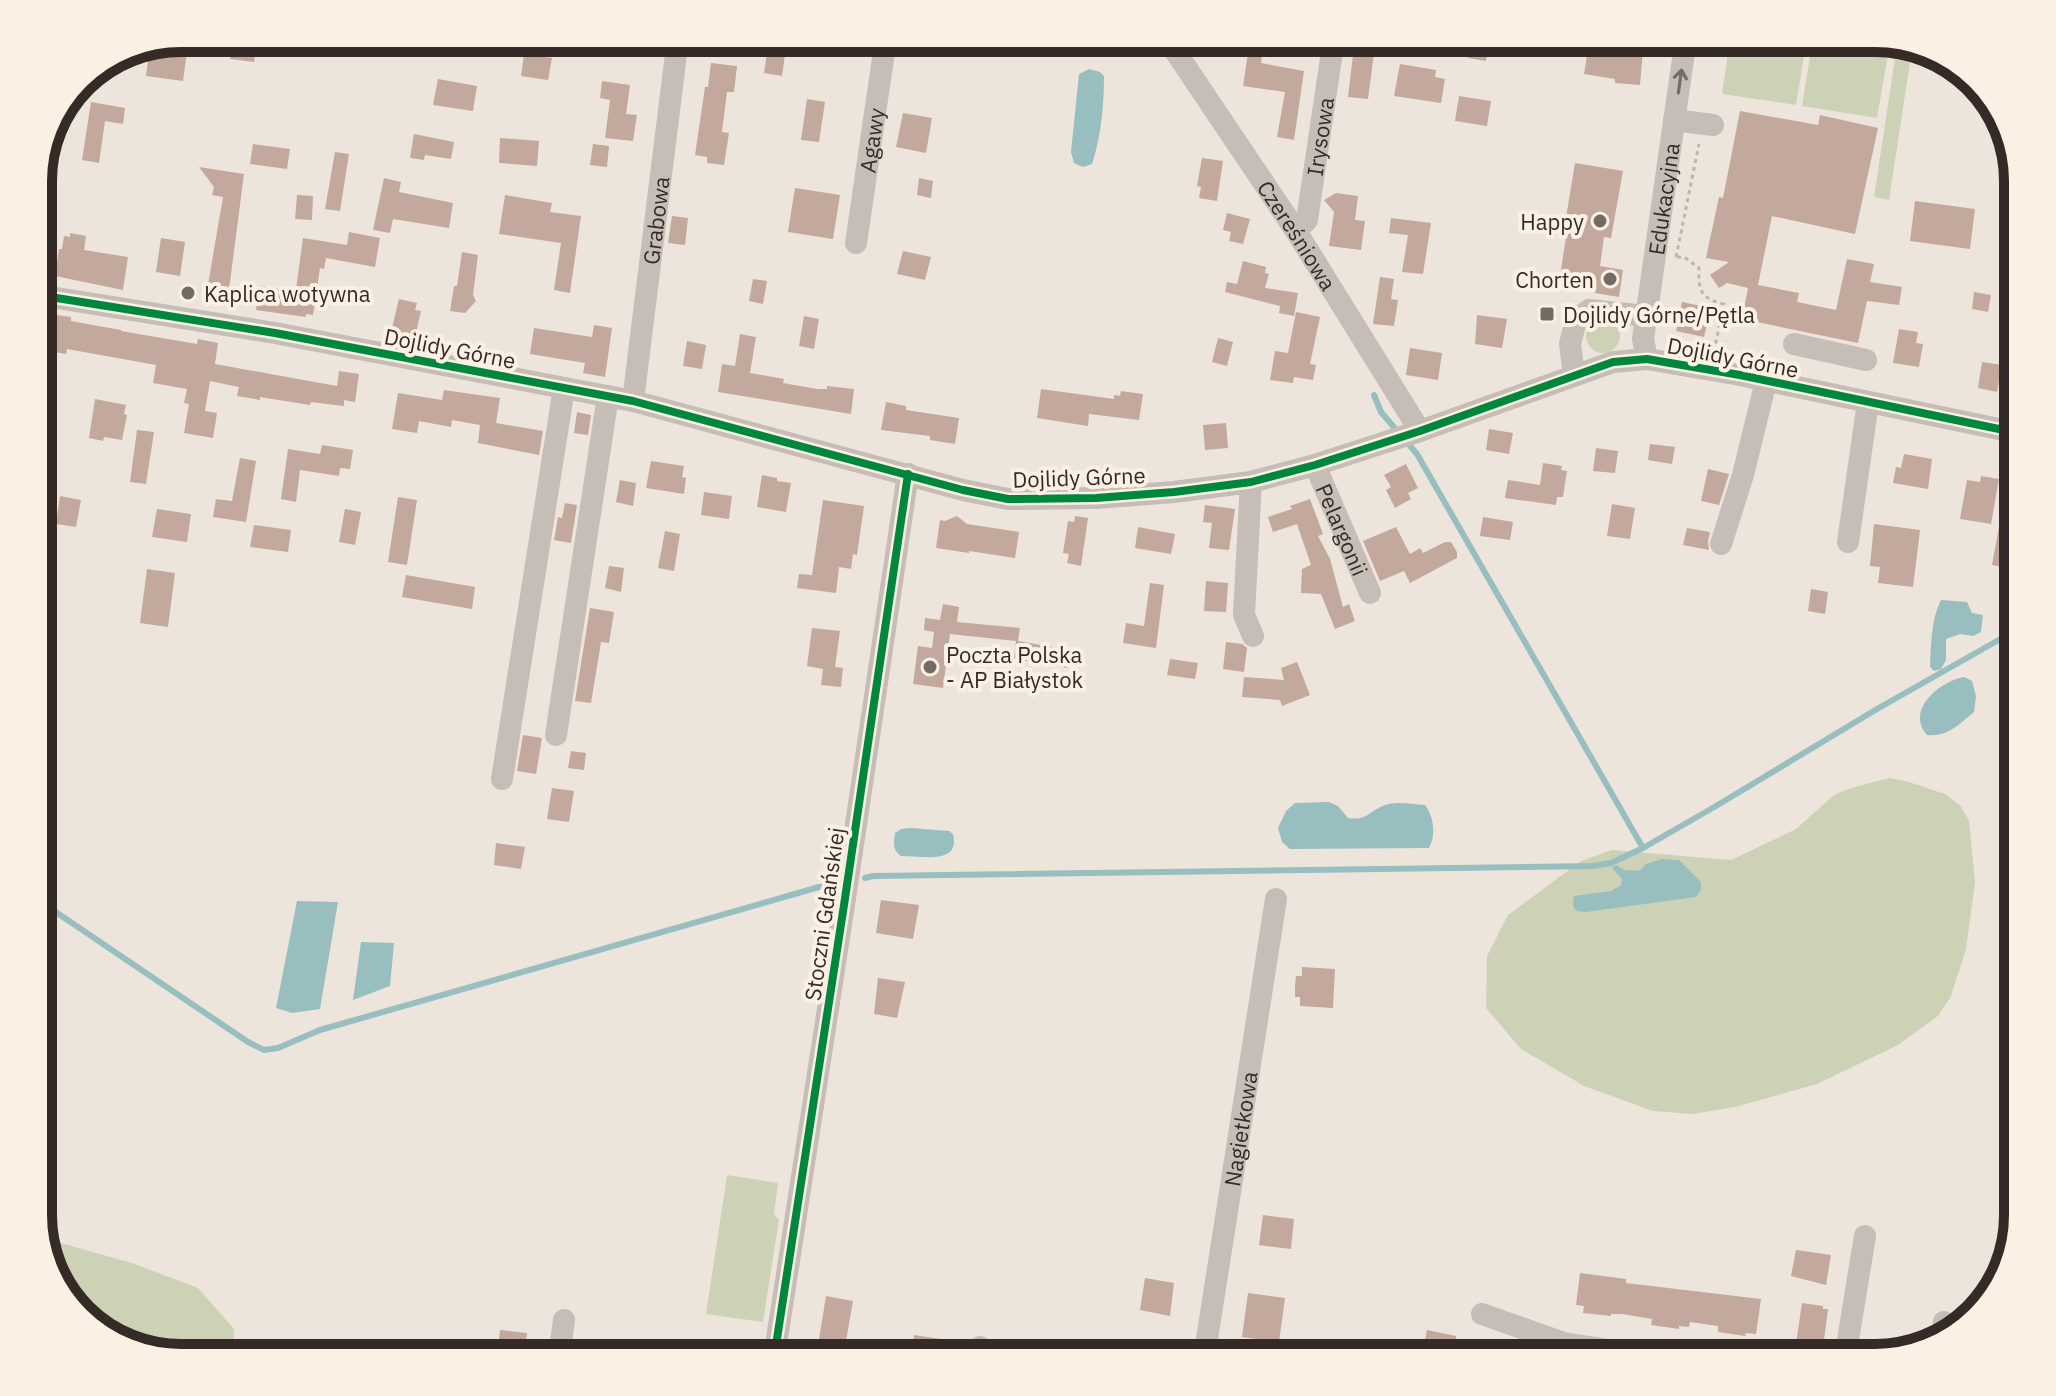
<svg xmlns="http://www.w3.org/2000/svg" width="2056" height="1396" font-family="'IBM Plex Sans',sans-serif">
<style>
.green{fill:#cdd2b6}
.water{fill:#98bebf}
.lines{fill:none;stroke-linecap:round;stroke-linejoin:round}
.stream{stroke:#98bebf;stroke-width:6}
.building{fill:#c2a89d}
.path{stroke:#bdb6af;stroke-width:3;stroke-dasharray:4 4;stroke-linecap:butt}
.minor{stroke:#c5bdb6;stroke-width:22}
.cycleway-casing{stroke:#faf0e3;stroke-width:13}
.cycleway{stroke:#00873e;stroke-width:8}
.oneway{stroke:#766c66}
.poi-dot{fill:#756b65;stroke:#faf0e3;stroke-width:3}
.labels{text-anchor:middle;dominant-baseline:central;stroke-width:8;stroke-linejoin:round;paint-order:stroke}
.street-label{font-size:22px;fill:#352a25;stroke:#faf0e3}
.poi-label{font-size:22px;fill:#352a25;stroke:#faf0e3;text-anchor:start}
.rim{fill:none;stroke:#352a25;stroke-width:10}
</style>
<rect width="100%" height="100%" fill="#ede5dc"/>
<path class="green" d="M1730 38H1807L1796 105 1722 94Z
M1813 38H1875L1890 43 1877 118 1802 106Z
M1897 45 1912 49 1889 200 1874 197Z
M1586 336a17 17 0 1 1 34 0a17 17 0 1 1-34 0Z
M1889 778 1906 781 1945 794 1961 806 1969 821 1975 882 1966 949 1951 996 1938 1016 1898 1045 1817 1084 1735 1107 1693 1114 1653 1111 1584 1086 1521 1049 1486 1008 1487 956 1508 915 1581 861 1612 850 1731 860 1796 829 1834 795 1851 788Z
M727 1175 778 1183 774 1214 779 1220 763 1322 706 1314Z
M43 1238 132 1263 198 1288 234 1329 233 1358H181L101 1334 57 1286Z"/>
<path class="water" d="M1089 69 1100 72 1104 76C1104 105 1101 137 1092 164L1083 167 1074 163 1071 152 1079 74Z
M1941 600 1967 602 1972 613 1983 615 1981 632 1973 636 1960 634 1946 639V660L1941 669 1934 671 1930 667C1931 645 1931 619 1941 600Z
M1964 677 1972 681 1976 696 1974 712C1958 725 1948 737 1927 735 1905 710 1940 681 1964 677Z
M1329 802 1338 806 1348 818C1367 821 1369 811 1385 805 1397 801 1412 804 1425 805 1434 816 1436 836 1429 848L1290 849 1282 842 1278 828 1286 811 1295 803Z
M911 828 949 831 953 834C961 865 922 856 901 856 892 850 894 843 895 833L901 829Z
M1662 859 1679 860 1701 882V890L1696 897 1586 912 1576 911 1573 906 1574 896 1611 891 1621 885 1622 879 1612 868 1616 865 1624 870 1639 871 1646 864Z
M297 901 338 902 320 1009 292 1013 276 1008Z
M361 942 394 943 390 986 353 1000Z"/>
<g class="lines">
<path class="stream" d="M1374 395 1381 412 1398 432
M1405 440 1417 454 1643 848
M865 878 873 876 1593 866 1611 863 1643 848 1716 806 1877 709 2018 629
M38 900 248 1042 264 1050 278 1048 320 1030 819 887 831 885"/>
</g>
<path class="building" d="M234 38H258L254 62 230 59Z
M549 38H603L600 55 548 47Z
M813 38H864L862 54 851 52 850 56 831 53V50L813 48Z
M1355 38H1376L1368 99 1348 97Z
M1459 38H1491L1486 61 1468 58 1469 53 1456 51Z
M1590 38H1644L1640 85 1615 83V79L1584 74Z
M167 41 188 44 183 81 146 76 150 44Z
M1249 46 1263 49 1261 63 1304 71 1294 140 1277 137 1285 92 1243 86Z
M767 53 785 55 782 76 764 73Z
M524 54 552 58 548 80 521 76Z
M711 63 737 66 734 92H727L722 132 729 133 724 165 707 163V157L695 155 705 87H708Z
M1400 64 1436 70 1435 77 1445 79 1441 103 1394 96Z
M438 79 477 86 473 111 433 105Z
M602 81 630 85 626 114 637 115 633 141 605 138 610 100 600 98Z
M1459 96 1491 101 1487 126 1455 121Z
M807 99 825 102 819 142 801 140Z
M91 102 125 108 123 124 105 121 99 163 82 160Z
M1740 111 1818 125 1820 115 1878 128 1855 234 1772 216 1758 285 1799 293 1797 302 1836 310 1847 259 1874 264 1870 282 1902 287 1899 305 1867 301 1858 343 1742 319 1748 288 1727 283 1719 288 1710 275 1729 262 1706 258 1719 197 1723 198Z
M903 113 932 118 926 153 896 147Z
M414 134 454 142 451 159 425 155 424 160 410 158Z
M500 138 539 141 537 166 499 163Z
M253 144 290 149 287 169 250 164Z
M593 144 609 146 607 167 590 165Z
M335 152 349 154 340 211 325 209Z
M1202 158 1223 161 1217 201 1199 198 1201 187 1197 186Z
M1575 163 1623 171 1611 238 1604 237 1600 266 1623 270 1619 297 1595 293 1596 287 1559 282 1567 231 1564 230Z
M199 167 244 174 227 305 205 302 223 197 212 195 214 187Z
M384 178 401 182 399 192 453 203 449 228 393 219 390 233 373 230Z
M919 178 933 181 931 198 917 195Z
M795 188 840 195 833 239 788 232Z
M1336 193 1358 196 1355 220 1365 221 1361 250 1329 246 1334 212 1324 200Z
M297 195 313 196 312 220 295 219Z
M505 195 552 203 550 212 581 216 570 293 554 290 561 243 499 234Z
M1915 201 1975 209 1970 249 1910 241Z
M1227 213 1250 219 1243 244 1229 241 1231 232 1223 230Z
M672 216 688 218 685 245 668 243Z
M1391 218 1431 223 1423 274 1402 272 1408 235 1389 233Z
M349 232 380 238 375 267 326 258 324 269 320 268 313 315 306 314V317L256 310 259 286 286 290 287 287 296 289 303 238 347 245Z
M70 233 86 236 84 250 128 257 123 290 55 276 59 249H62L64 236 70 237Z
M161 238 185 242 180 276 156 272Z
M903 251 931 257 925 280 897 274Z
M462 252 478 255 473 295 476 301 465 313 450 311 454 286H457Z
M1243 261 1266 267 1265 273 1269 274 1265 288 1298 293 1294 316 1279 313 1280 306 1225 292 1227 282 1237 284Z
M1380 277 1394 279 1391 299 1398 300 1394 326 1373 324Z
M753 279 767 281 763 304 749 301Z
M1974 292 1991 295 1988 312 1972 309Z
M399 299 417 303 415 310 421 311 415 337 391 332Z
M1682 302 1711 308 1704 337 1676 331Z
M1296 312 1320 317 1310 364 1316 365 1313 380 1294 377 1293 383 1270 380 1275 351 1288 353Z
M50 314 71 317V321L121 330V331L197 344 198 339 218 343 215 364 337 386 339 371 359 374 355 402 344 400V406L311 402 310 405 260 397V400L237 396 239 387 210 381 205 411 217 413 213 438 184 433 189 404 184 403 187 389 153 383 156 365 67 349 66 354 48 351 50 338 46 337Z
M1477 315 1507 319 1502 348 1475 344Z
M804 316 819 319 814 349 799 346Z
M594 325 612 328 605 377 583 373 585 363 530 354 534 328 592 337Z
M1899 329 1918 332 1916 343 1923 344 1919 367 1893 363Z
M740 334 756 337 750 373 784 379 783 383 817 389H827V386L854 389 851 414 718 392 722 364 735 366Z
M1218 338 1233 342 1227 366 1212 362Z
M687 341 706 345 702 369 683 366Z
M1410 348 1442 353 1438 380 1406 375Z
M1982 362 2002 365 1997 392 1978 388Z
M1041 389 1114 399V395L1120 396 1121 391 1143 394 1139 420 1089 414 1088 426 1037 418Z
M444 390 500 398 496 423 543 431 539 455 478 443 480 425 452 420 451 427 419 421 417 433 392 429 398 393 442 400Z
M95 399 126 405 124 414 127 415 122 440 104 437 103 441 89 438Z
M886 402 906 406V410L959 418 955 444 930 440V436L881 430Z
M577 412 591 415 588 435 574 433Z
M1226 423 1228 448 1205 450 1203 425Z
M40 429 56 432 48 493 38 492V444Z
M1489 429 1513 433 1509 454 1486 450Z
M137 430 154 432 146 484 130 482Z
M1650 444 1675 447 1672 464 1648 460Z
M322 445 353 450 350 469 340 468 339 476 300 470 296 502 281 499 288 449 320 454Z
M1596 448 1618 451 1615 473 1593 471Z
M1904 454 1932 459 1928 489 1893 483 1896 467 1901 468Z
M240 458 256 461 246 522 213 517 216 499 232 501Z
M651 461 684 466 682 477 686 478 684 494 646 488Z
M1543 463 1562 466 1561 470 1567 471 1563 497H1557L1556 505 1505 498 1508 480 1540 485Z
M1406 464 1418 488 1408 493 1411 499 1395 508 1386 490 1391 487 1384 475Z
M1708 469 1729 474 1719 505 1701 501Z
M762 475 777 478V481L791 483 786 512 757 507Z
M1981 476 1999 479 1991 524 1960 519 1967 480 1980 482Z
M620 480 636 483 633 506 616 502Z
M704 492 732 496 729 519 701 515Z
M60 496 81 500 76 527 56 524Z
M398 497 417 500 407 565 388 562Z
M1310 499 1323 534 1318 536 1330 559 1343 607 1349 604 1355 621 1335 629 1321 594 1301 593 1302 569 1311 565 1297 524 1273 532 1268 517 1292 509 1290 506Z
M823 500 864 506 857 555 853 554 851 569 839 567 836 593 797 588 799 574 812 575Z
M565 503 577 505 571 543 554 540 558 517 562 518Z
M1612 504 1635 508 1630 539 1607 536Z
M1205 505 1235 509 1229 550 1209 548 1212 523 1203 522Z
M157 509 191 514 187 542 152 537Z
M345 509 361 512 355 545 339 542Z
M957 516 967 524 1019 532 1015 558 969 551V553L936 548 940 520 945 521Z
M1075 516 1088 518 1081 566 1067 563 1069 554 1063 553 1068 521 1074 522Z
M2001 516 2018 519V533L2011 569 1992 565Z
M1483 517 1513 522 1510 540 1480 536Z
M1874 524 1920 530 1913 587 1878 583 1880 567 1870 566Z
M254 525 291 530 288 552 250 547Z
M1138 527 1175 534 1171 554 1135 548Z
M1396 527 1410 554 1420 548 1423 553 1445 542H1451L1457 552V558L1410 583 1404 571 1380 581 1363 541Z
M1687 528 1710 532 1708 541 1709 550 1683 545Z
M665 531 680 534 674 571 658 568Z
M609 566 624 568 621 592 605 588Z
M147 569 175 573 168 627 140 623Z
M406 575 475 587 472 609 402 597Z
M1206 581 1228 583 1226 612 1204 611Z
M1150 583 1164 585 1156 648 1123 643 1126 623 1144 626Z
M1811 589 1828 592 1825 614 1808 611Z
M943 604 959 607 957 622 1020 628 1018 641 1070 650 1067 668 1014 659 1016 641 950 634 943 688 913 684 918 646 932 648 934 632 924 630 925 618 940 620Z
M590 608 614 612 609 643 601 642 591 703 575 701Z
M812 628 840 631 835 667 843 668 841 687 821 685 823 669 807 666Z
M1226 642 1242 644 1247 648 1244 672 1223 669Z
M1170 659 1198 663 1195 679 1167 675Z
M1297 662 1310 695 1282 706 1280 700 1242 697 1244 677 1284 680 1281 668Z
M2005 680 2018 682V705L2002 703Z
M523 735 542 738 536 774 517 771Z
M571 751 586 753 584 770 568 768Z
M552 788 574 791 569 822 547 819Z
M496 843 525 847 521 869 494 865Z
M881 900 919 905 913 939 876 933Z
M1302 967 1335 969 1333 1008 1300 1006V997H1295V986L1296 976H1302Z
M878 978 905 982 897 1018 874 1014Z
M1263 1215 1294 1219 1291 1249 1259 1245Z
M1796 1250 1831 1255 1826 1285 1791 1276Z
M1580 1273 1626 1279V1283L1761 1299 1756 1334 1746 1333 1745 1336 1718 1332V1326L1690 1322 1689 1327 1679 1326V1329L1651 1325 1652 1319 1622 1314H1611V1316L1583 1313 1584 1306 1576 1305Z
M1145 1278 1174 1283 1170 1316 1140 1310Z
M1248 1293 1285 1298 1279 1342 1242 1337Z
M826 1296 853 1301 843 1358H816Z
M1802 1303 1823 1306V1309H1828L1823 1348 1796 1344Z
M500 1330 527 1333 524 1358H497Z
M1427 1330 1456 1336V1341L1476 1345 1474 1358H1421Z
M914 1335 941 1339 938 1358H911Z"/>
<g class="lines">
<path class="path" d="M1676 257 1699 144
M1677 257H1684L1699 268C1698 290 1701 299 1724 304L1714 351"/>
<g class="minor">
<path id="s1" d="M1169 42 1296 231 1420 431"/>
<path d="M1674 120 1713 125"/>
<path id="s2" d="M1296 231 1307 220 1334 38"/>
<path id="s3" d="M856 243 886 38"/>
<path d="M38 295 275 333 633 401 963 490 1008 499 1096 498 1174 492 1251 482 1315 465 1420 431 1613 362 1647 359 1740 375 2018 433"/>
<path d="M1794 344 1866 360"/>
<path id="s4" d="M1647 359 1643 339 1686 38"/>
<path d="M1574 375 1570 344 1576 320 1589 310 1646 316"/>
<path id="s5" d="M633 401 678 38"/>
<path id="s6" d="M1315 465 1370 593"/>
<path d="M1251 482 1244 615 1253 636"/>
<path d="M1848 542 1868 402"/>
<path d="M1721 544 1743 475 1766 381"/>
<path d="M556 735 608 396"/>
<path d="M502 779 564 388"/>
<path d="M1482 1314 1564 1343 1660 1358"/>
<path d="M1941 1341 1944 1322"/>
<path d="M559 1358 564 1320"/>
<path d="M774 1358 844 905 908 474"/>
<path d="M979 1358 980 1347"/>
<path id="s7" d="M1204 1358 1276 899"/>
<path d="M1845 1358 1865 1236"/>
</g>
<defs>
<path id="cycleway" d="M38 295 275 333 633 401 963 490 1008 499 1096 498 1174 492 1251 482 1315 465 1420 431 1613 362 1647 359 1740 375 2018 433
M774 1358 844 905 908 474"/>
</defs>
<use href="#cycleway" class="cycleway-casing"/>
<use href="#cycleway" class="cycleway"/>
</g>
<defs><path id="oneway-shaft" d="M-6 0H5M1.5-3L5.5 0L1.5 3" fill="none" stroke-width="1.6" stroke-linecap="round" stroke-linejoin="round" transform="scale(2)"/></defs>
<use class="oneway" href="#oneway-shaft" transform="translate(1680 81) rotate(-82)"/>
<g class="poi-dot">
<circle cx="1600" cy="221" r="8"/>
<circle cx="1610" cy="279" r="8"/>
<circle cx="188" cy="293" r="8"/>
<rect x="1539" y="306" width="16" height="16" rx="4"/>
<circle cx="930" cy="667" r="8"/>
</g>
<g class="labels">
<g class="street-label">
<text stroke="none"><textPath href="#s2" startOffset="100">Irysowa</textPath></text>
<text stroke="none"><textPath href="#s3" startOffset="104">Agawy</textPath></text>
<text stroke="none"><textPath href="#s4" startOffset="162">Edukacyjna</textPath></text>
<text stroke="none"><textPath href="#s5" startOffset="182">Grabowa</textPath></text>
<text stroke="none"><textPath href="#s1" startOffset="232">Czereśniowa</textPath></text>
<text transform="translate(450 348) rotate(11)">Dojlidy Górne</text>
<text transform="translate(1733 357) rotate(11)">Dojlidy Górne</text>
<text transform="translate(1079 477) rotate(-2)">Dojlidy Górne</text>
<text stroke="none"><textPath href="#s6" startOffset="70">Pelargonii</textPath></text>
<text transform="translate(824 914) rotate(-82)">Stoczni Gdańskiej</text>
<text stroke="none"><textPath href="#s7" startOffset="232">Nagietkowa</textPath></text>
</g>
<g class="poi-label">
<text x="1584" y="221" text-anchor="end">Happy</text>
<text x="1594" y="279" text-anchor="end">Chorten</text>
<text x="204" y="293">Kaplica wotywna</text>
<text x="1563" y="314">Dojlidy Górne/Pętla</text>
<text x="946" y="654">Poczta Polska<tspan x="946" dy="25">- AP Białystok</tspan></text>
</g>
</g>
<path d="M0 0H2056V1396H0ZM181 52H1875A129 129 0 0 1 2004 181V1215A129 129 0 0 1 1875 1344H181A129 129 0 0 1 52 1215V181A129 129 0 0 1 181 52Z" fill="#faf0e3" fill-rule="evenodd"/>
<path class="rim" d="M181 52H1875A129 129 0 0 1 2004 181V1215A129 129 0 0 1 1875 1344H181A129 129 0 0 1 52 1215V181A129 129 0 0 1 181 52Z"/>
</svg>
